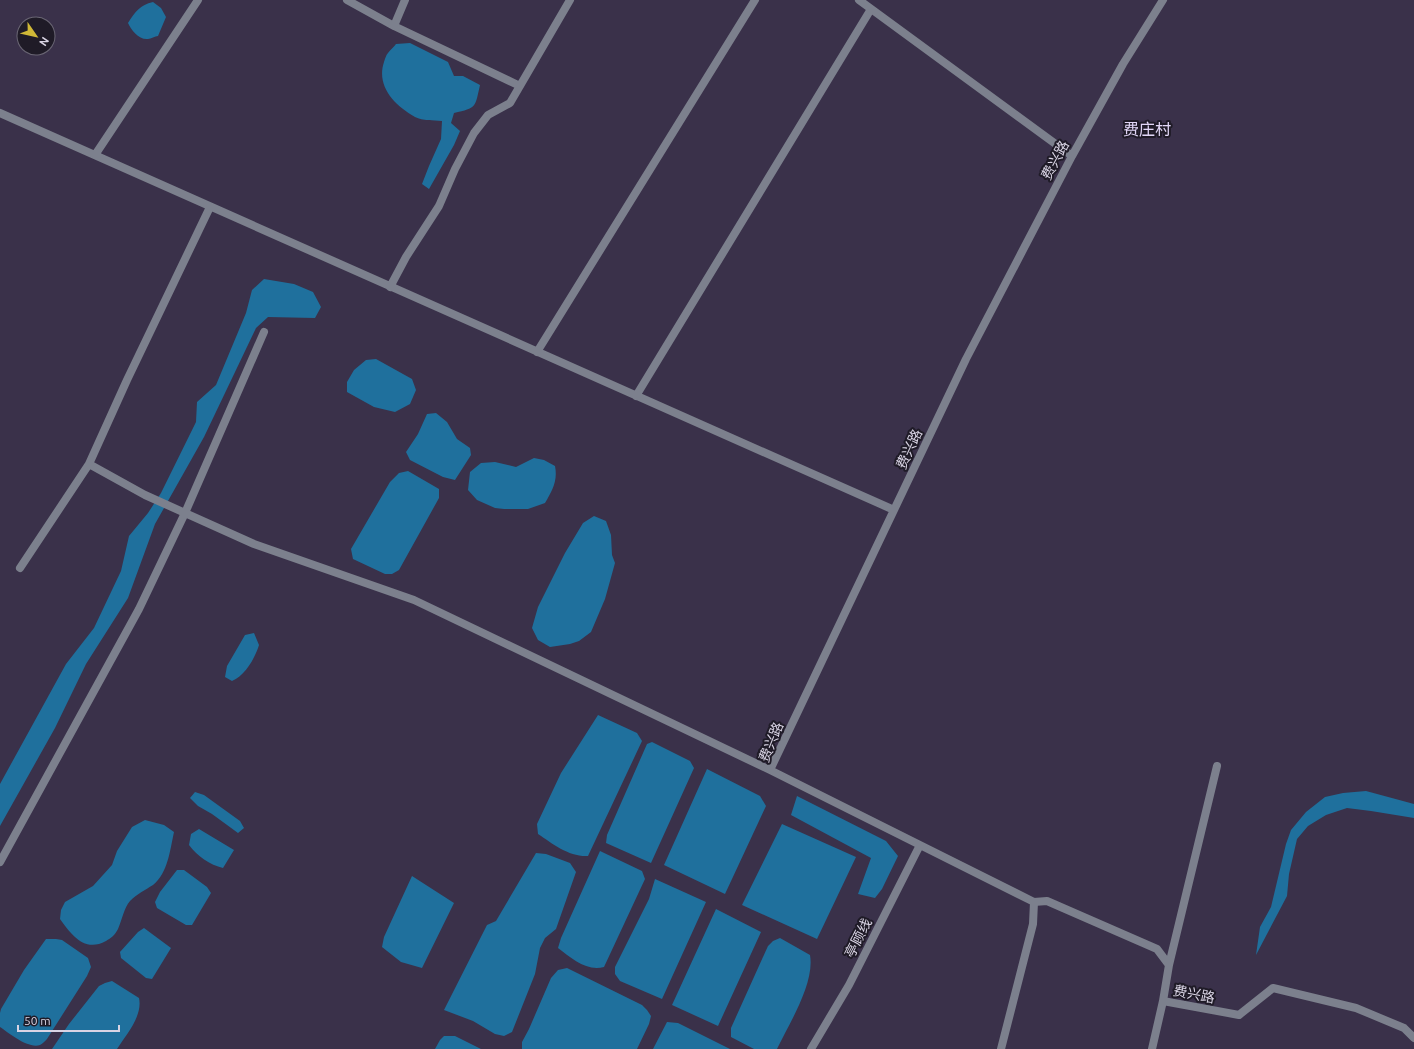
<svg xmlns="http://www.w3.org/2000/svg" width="1414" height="1049" font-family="Ubuntu,'Noto Sans SC',sans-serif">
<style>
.water{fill:#1f709d}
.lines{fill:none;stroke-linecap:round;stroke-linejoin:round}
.street{stroke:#7c808d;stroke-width:8}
.labels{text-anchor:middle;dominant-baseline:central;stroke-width:4;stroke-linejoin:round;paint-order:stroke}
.street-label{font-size:14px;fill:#d9d4e4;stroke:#1f1b27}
.quarter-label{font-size:16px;fill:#e1d6f6;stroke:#1f1b27}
</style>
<rect width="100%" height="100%" fill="#3a314a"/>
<path class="water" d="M153 2 161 8 166 17 158 36C155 36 151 39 148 39 139 40 131 30 128 23 135 12 140 5 153 2Z
M410 43 448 62 454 76H463L480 85C475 107 477 108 454 113L451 123 460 131 454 145 429 189 422 184 429 166 441 139 442 121C433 120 423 121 415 117 394 105 376 86 384 62 385 59 386 55 388 53 390 50 394 47 396 44Z
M264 279 294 284 313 292 321 307 315 318 268 317 256 328 204 437 155 524 128 598 86 664 55 728 0 826V784L66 664 94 628 121 571 129 536 148 513 161 493 196 422 197 402 216 385 246 313 252 290Z
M376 359 412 379 416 390 410 404 395 412 374 407 347 392V382L354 370 366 360Z
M436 413 447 422 457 439 470 448 471 455 455 480 443 477 410 460 406 452 418 434 427 414Z
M534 458 544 460 555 466C558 481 552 491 545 503L528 509H504L495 508 477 500 468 490 470 472 481 463 495 462 516 467Z
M408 471 439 489V498L399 570 392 574H385L353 559 351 549 390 482 399 473Z
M594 516 606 521 611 535 612 555 615 563 605 599 591 632 579 641 570 644 550 647 538 640 532 628 538 607 565 553 583 523Z
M254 633 259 645C255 658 245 676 232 681L225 677 227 666 245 635Z
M598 715 637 733 642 741 588 856C569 857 553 844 538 834L537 824 561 773Z
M652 742 690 761 694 768 651 863 606 843 607 835 647 744Z
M707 769 760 796 766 806 725 894 664 865Z
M1366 791 1414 804V818L1371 811 1347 808 1326 815 1308 826 1297 839 1289 874 1287 896 1256 955 1260 927 1271 907 1286 844 1291 830 1306 812 1325 797 1343 793Z
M195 792 204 795 240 821 244 828 238 833 212 814 198 806 190 798Z
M797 796 886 841 898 856 882 889 875 898 858 894 871 858 791 815Z
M145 820 164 825 174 832C170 850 168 873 153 885 145 890 137 894 130 901 124 908 122 920 118 929 115 935 111 938 106 941 84 953 71 934 60 919L61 910 65 902 93 886 112 865 117 851 132 827Z
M782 824 856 857 817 939 742 905Z
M199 829 234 850 223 868C210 865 197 856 189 845L191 834Z
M600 851 642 871 645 879 604 967C587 972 571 958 558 948L561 938Z
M536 853 546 854 570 863 576 872 556 929 545 938 540 948 535 974 512 1032 504 1036 495 1034 473 1021 444 1010 487 925 496 921Z
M177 870H184L207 887 211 893 192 925H186L157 908 155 902 160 892Z
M412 876 454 903 422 968 401 962 382 947 384 937Z
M655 879 706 902 662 999 620 981 615 974V967L649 899Z
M716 909 761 932 718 1026 672 1005Z
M144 928 171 948 152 979 146 978 121 958 120 952 138 932Z
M780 938 810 955C815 983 789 1024 777 1049H754L731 1037V1028L768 946 773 941Z
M46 939H56L62 940 88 958 91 967 87 976 47 1039C45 1041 42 1044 40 1045 28 1049 9 1033 0 1027V1013L1 1009 24 970Z
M567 968 642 1005 647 1010 651 1016 649 1024 637 1049H522V1042L529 1029 551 978 558 970Z
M112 981 139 998C143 1016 126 1035 117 1049H52L69 1024 99 986 105 983Z
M667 1022 678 1023 730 1049H653Z
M444 1036H455L481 1049H435L440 1040Z"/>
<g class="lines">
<path class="street" d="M347 0 394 26 520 86
M859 0 1072 156
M394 26 405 0
M0 113 894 510
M95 155 198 0
M210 207 127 380 89 464 145 495 254 544 414 600 770 770 920 845
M390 287 406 257 439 206 455 169 474 133 488 115 510 103 570 0
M537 352 755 0
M636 396 871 9
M20 568 89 464
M770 770 966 359 1072 156 1123 64 1163 0
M0 862 139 609 185 513 264 332
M1169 965 1217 766
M811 1049 849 985 920 845 1034 902 1047 901 1157 949 1169 965 1163 1001 1239 1015 1273 988 1356 1008 1404 1028 1414 1038
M1001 1049 1033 924 1034 902
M1152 1049 1163 1001"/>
</g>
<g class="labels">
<g class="street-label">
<text transform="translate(1055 160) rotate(-62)">费兴路</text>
<text transform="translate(909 449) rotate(-65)">费兴路</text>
<text transform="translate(771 742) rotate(-68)">费兴路</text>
<text transform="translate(858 938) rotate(-63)">亭顾线</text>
<text transform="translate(1194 994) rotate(11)">费兴路</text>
</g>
<g class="quarter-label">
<text x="1147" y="129">费庄村</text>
</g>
</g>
<g transform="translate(36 36) rotate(124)"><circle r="19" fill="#1f1b27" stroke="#696573"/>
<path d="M0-3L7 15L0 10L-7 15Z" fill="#d0b837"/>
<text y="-6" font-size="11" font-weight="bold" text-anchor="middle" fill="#d9d4e4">N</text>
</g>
<path d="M18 1025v6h101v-6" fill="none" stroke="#d9d4e4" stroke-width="2"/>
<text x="24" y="1025" font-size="12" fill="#d9d4e4" stroke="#1f1b27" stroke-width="3" paint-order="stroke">50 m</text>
</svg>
